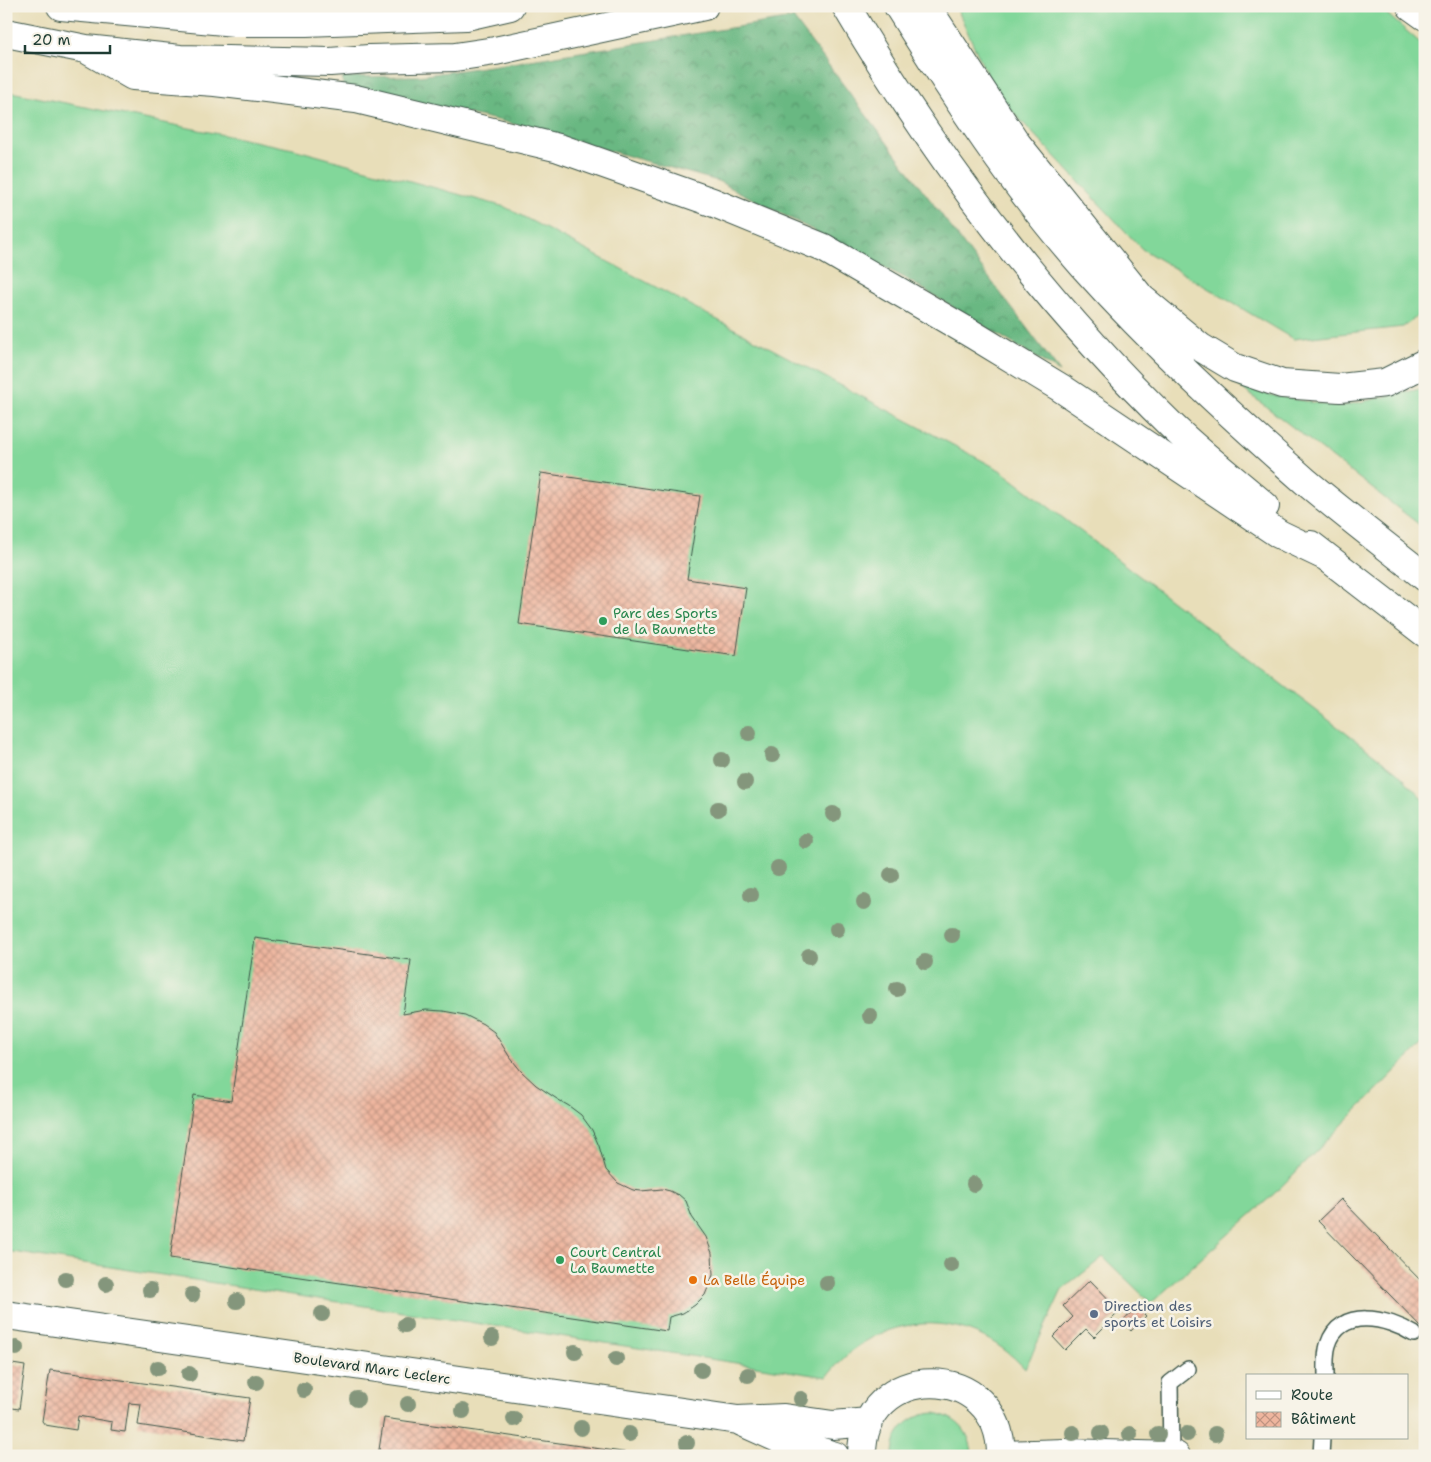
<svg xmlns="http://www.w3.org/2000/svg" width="1431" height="1462" font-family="'Shantell Sans',sans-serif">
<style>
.grass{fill:#82d79a;stroke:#508a67}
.forest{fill:url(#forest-crowns);stroke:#447a5b}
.building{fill:url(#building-cross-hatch)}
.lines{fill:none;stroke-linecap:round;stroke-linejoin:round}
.service-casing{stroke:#3d5548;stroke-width:18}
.tertiary-casing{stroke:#3d5548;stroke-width:30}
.trunk-casing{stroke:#3d5548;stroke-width:30}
.service{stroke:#fff;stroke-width:15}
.tertiary{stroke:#fff;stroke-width:28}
.trunk{stroke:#fff;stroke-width:28}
.tree{fill:#84967b}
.leisure-dot{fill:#2e9e5b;stroke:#f7f3e8;stroke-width:2}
.food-dot{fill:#e8710a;stroke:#f7f3e8;stroke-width:2}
.service-dot{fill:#5c6f8a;stroke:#f7f3e8;stroke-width:2}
.labels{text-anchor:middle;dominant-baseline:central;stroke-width:5;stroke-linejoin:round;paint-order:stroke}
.leisure-label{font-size:14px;fill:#27864d;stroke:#f7f3e8;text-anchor:start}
.food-label{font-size:14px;fill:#c56008;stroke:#f7f3e8;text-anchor:start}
.service-label{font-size:14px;fill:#4e5e75;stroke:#f7f3e8;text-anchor:start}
.street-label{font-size:14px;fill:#1f3d34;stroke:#f7f3e8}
</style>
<defs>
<pattern id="forest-crowns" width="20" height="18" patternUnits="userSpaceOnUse" patternTransform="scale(1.25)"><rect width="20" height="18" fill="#69b882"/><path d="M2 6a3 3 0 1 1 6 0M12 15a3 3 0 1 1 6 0" fill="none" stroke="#56976b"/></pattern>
<pattern id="building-cross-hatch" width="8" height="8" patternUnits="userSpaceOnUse" patternTransform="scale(1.25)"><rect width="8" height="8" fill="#eeb59e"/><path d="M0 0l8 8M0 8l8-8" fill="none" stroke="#c09482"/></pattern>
</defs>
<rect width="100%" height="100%" fill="#f7f3e8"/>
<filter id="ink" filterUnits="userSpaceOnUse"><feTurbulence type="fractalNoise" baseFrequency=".02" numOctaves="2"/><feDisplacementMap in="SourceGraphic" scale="10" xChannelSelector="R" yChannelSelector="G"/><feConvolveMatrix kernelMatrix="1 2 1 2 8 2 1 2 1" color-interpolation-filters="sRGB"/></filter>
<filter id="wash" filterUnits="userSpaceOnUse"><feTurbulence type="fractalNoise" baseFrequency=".0096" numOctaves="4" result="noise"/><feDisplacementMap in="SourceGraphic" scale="20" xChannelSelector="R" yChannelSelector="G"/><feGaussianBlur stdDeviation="1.12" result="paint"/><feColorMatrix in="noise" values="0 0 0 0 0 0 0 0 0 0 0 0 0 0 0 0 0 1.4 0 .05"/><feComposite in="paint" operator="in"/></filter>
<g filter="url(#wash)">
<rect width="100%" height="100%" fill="#e8deb9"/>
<path class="grass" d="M956 6H1378L1425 47V311L1403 327 1293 339 1142 249 995 93Z
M6 91 293 149 505 207 1000 470 1397 772 1425 801V1041L1275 1193 1151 1303 1103 1257 1062 1290 1025 1369C969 1306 877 1309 827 1377L6 1251Z
M1230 379 1249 389 1265 394 1338 407 1425 388V529Z
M935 1413C958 1418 971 1432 972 1456H893C893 1431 910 1414 935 1413Z"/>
<path class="forest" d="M793 18 1060 372 905 278 718 181 502 121 342 87 343 77 419 76 512 63Z"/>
<g id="blocks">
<path class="building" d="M541 473 700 496 687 579 746 588 736 656 519 624Z
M255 938 411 960 403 1014 426 1010 443 1011 465 1015 483 1024 494 1032 509 1056 521 1071 536 1085 557 1099 569 1106 581 1115 592 1130 599 1146 606 1170 618 1183 633 1190 641 1191 662 1189 670 1191 678 1195V1194L686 1201 692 1217 706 1237 712 1253 713 1275 705 1295 695 1305 683 1313 669 1317 667 1331 170 1258 194 1095 231 1101Z
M1341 1199 1425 1285V1331L1318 1221Z
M1090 1280 1120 1311 1094 1337 1086 1329 1065 1350 1053 1337 1073 1317 1063 1306Z
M1137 1307 1146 1316 1131 1331 1122 1321Z
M6 1363 25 1366 19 1409 6 1407Z
M50 1370 250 1398 243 1441 138 1425 141 1404 129 1403 125 1432 111 1430 112 1422 78 1416 76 1430 45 1425 42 1421Z
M384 1418 643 1455V1456H378Z"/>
</g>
</g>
<g filter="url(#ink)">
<use href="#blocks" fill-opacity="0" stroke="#3d5548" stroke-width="1"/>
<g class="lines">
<defs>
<path id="service" d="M1326 1376C1326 1366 1325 1355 1328 1345 1340 1306 1388 1318 1414 1334
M1171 1456 1170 1383 1188 1369
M1321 1456 1322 1438"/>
<path id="tertiary" d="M6 1315 738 1420 784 1418 833 1425 869 1422
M742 1422 782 1440 835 1456
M1001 1455 1065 1453 1176 1456
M862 1456C861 1359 1002 1359 1001 1456"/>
<path id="trunk" d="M61 6 235 22H306L466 16 510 6
M846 6C936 159 1045 303 1173 427 1202 455 1235 480 1265 506
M898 6C955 97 1014 188 1085 268 1153 344 1229 414 1305 481 1344 514 1385 545 1425 577
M926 6 1017 144 1141 298 1200 347 1235 368 1282 384 1340 388 1385 383 1425 363
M1411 6 1425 16
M6 33 86 49 180 59 330 62 369 59 455 57 495 51 704 6
M86 49 133 76 215 82 356 99 559 148 712 202 824 248 972 334 1061 388 1279 534 1325 556
M1311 545 1425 633"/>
</defs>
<use href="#service" class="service-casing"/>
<use href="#tertiary" class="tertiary-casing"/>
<use href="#trunk" class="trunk-casing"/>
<use href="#service" class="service"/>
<use href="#tertiary" class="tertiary"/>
<use href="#trunk" class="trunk"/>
</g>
<g class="tree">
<circle cx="749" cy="733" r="8"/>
<circle cx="772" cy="755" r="8"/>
<circle cx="722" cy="760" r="8"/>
<circle cx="745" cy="782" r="8"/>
<circle cx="718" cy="809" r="8"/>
<circle cx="833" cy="814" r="8"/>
<circle cx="806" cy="841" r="8"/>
<circle cx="778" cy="868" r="8"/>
<circle cx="891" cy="875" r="8"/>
<circle cx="751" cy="895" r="8"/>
<circle cx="864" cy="902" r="8"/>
<circle cx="837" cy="929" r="8"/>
<circle cx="952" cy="935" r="8"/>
<circle cx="809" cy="956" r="8"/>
<circle cx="925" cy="962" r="8"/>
<circle cx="897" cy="989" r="8"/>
<circle cx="870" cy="1016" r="8"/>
<circle cx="974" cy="1184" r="8"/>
<circle cx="951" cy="1265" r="8"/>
<circle cx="66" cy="1279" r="8"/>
<circle cx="827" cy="1283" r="8"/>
<circle cx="106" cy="1284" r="8"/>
<circle cx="150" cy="1290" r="8"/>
<circle cx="192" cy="1295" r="8"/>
<circle cx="237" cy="1301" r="8"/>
<circle cx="322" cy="1314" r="8"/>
<circle cx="405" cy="1325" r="8"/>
<circle cx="492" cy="1338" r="8"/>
<circle cx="16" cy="1348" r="8"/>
<circle cx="575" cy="1352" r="8"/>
<circle cx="616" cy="1359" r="8"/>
<circle cx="158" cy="1368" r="8"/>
<circle cx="701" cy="1370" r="8"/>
<circle cx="189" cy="1374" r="8"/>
<circle cx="748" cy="1375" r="8"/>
<circle cx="256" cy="1382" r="8"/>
<circle cx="304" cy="1390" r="8"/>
<circle cx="357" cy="1399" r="8"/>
<circle cx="801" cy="1399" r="8"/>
<circle cx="408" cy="1404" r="8"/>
<circle cx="463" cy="1411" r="8"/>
<circle cx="514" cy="1419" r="8"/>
<circle cx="581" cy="1428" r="8"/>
<circle cx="1073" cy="1433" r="8"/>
<circle cx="1101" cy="1433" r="8"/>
<circle cx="629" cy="1434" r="8"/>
<circle cx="1130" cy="1434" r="8"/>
<circle cx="1158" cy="1434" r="8"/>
<circle cx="1187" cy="1434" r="8"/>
<circle cx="1215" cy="1434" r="8"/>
<circle cx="687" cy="1443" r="8"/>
</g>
</g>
<g class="leisure-dot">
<circle cx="603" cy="621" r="5"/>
<circle cx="560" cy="1260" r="5"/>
</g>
<circle class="food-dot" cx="693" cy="1280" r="5"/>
<circle class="service-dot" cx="1094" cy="1314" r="5"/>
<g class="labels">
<g class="leisure-label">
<text x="613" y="613">Parc des Sports<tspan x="613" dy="16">de la Baumette</tspan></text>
<text x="570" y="1252">Court Central<tspan x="570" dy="16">La Baumette</tspan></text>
</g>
<g class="food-label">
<text x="703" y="1280">La Belle Équipe</text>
</g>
<g class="service-label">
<text x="1104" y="1306">Direction des<tspan x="1104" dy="16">sports et Loisirs</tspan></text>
</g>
<g class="street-label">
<text transform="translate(372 1368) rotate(8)">Boulevard Marc Leclerc</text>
</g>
</g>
<rect width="1431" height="1462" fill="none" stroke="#f7f3e8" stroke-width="25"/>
<rect x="1246" y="1374" width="162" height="65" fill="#f7f3e8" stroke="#a1aaa0"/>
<rect x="1256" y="1391" width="25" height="8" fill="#ffffff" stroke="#a1aaa0"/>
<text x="1291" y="1400" font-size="15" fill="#1f3d34">Route</text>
<rect x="1256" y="1412" width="25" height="15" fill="url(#building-cross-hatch)" stroke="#a1aaa0"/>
<text x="1291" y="1424" font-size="15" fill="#1f3d34">Bâtiment</text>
<path d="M25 45v8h85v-8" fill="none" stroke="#1f3d34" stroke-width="2.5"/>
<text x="32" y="45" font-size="15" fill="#1f3d34" stroke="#f7f3e8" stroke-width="4" paint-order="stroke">20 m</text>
</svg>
